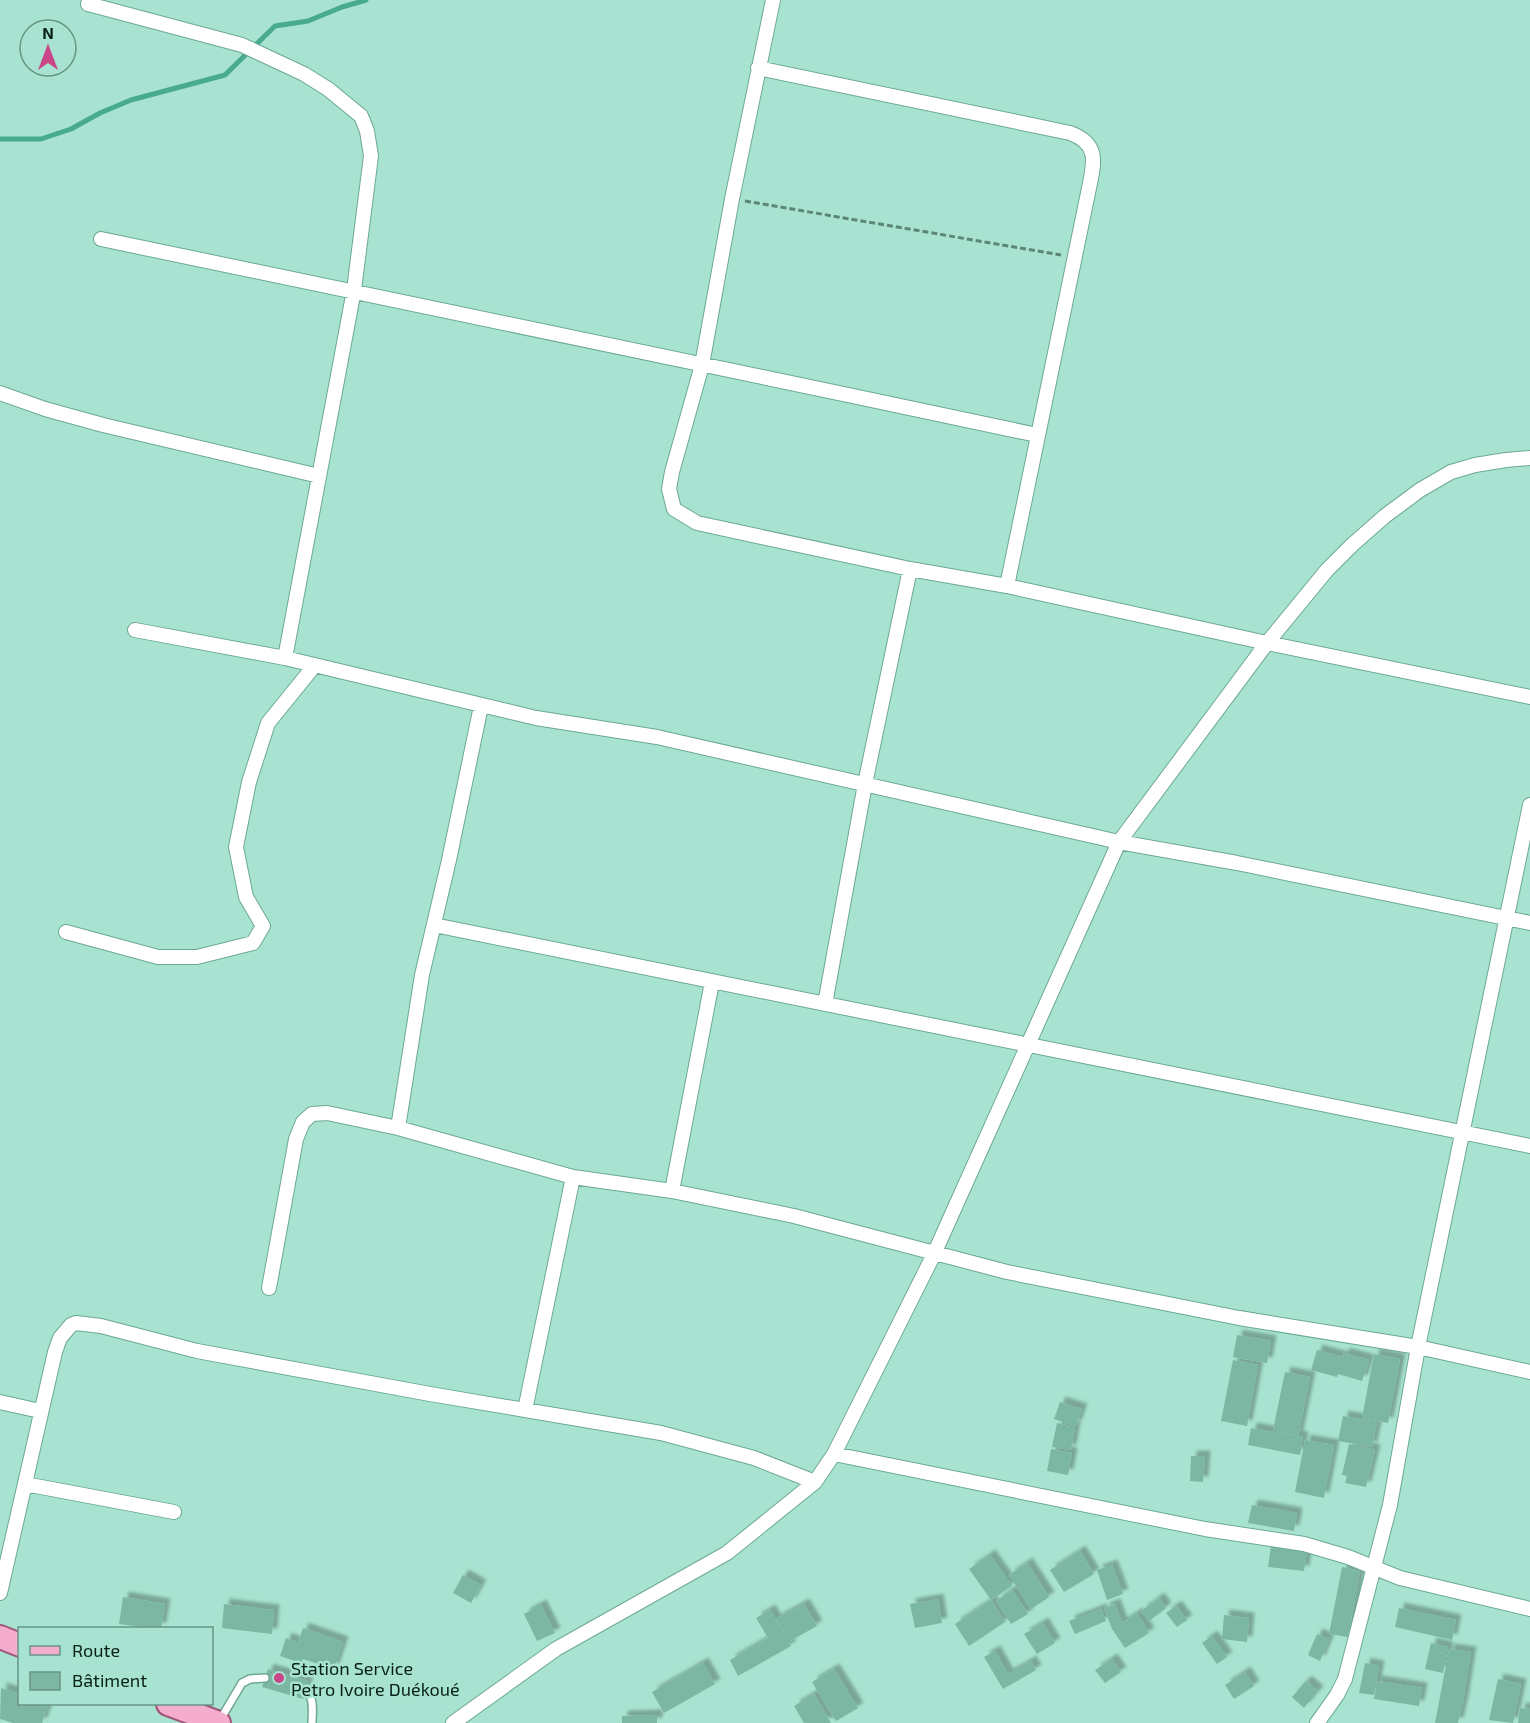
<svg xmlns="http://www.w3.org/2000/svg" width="1530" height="1723" font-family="'Exo 2',sans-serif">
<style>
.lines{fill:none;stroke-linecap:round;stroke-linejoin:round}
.stream{stroke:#48aa8f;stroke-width:5}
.building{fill:#7cb7a4;filter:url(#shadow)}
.service-casing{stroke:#6da896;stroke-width:10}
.minor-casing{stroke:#6da896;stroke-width:16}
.primary-casing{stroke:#9e587a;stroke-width:26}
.path{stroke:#5c8679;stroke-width:3;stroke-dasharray:6 3;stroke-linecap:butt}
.service{stroke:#fff;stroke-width:7}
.minor{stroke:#fff;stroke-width:14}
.primary{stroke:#f5adce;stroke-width:22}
.poi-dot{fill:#ca4689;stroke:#a7e3d0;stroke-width:2}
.labels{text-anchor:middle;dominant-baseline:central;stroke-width:5;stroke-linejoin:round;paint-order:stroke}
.poi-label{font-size:18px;fill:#082019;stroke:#a7e3d0;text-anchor:start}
</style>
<defs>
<filter id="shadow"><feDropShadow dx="5.5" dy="-5.5" stdDeviation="1.5" flood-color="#0004"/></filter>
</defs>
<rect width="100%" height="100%" fill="#a7e3d0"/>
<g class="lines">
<path class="stream" d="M0 139H41L71 129 100 113 131 100 225 75 275 26 308 21 342 7 366 0"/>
</g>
<path class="building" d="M1237 1335 1271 1341 1267 1363 1233 1357Z
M1317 1350 1343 1357 1344 1353 1369 1360 1362 1381 1338 1374 1337 1377 1311 1370Z
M1374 1354 1400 1359 1388 1423 1362 1418Z
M1233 1360 1258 1365 1247 1426 1221 1421Z
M1285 1372 1310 1377 1298 1436 1273 1430Z
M1060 1402 1082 1409 1076 1426 1054 1419Z
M1343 1416 1377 1422 1372 1447 1338 1441Z
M1057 1423 1075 1427 1071 1450 1052 1447Z
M1251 1428 1303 1437 1300 1455 1248 1445Z
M1305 1440 1334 1445 1324 1498 1295 1492Z
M1349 1444 1375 1450 1366 1487 1345 1483 1347 1476 1342 1475Z
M1051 1449 1072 1453 1068 1475 1047 1471Z
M1191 1456H1205L1203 1482 1190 1481Z
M1252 1505 1297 1513 1294 1531 1248 1523Z
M1271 1545 1307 1549 1304 1571 1268 1567Z
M1080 1551 1094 1574 1064 1592 1050 1570Z
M990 1555 1012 1586 991 1600 969 1569Z
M1027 1563 1049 1597 1031 1609 1009 1575Z
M1112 1565 1123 1594 1107 1600 1097 1570Z
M1342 1567 1360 1571 1348 1637 1329 1634Z
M463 1575 481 1585 471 1603 453 1593Z
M1012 1590 1028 1614 1011 1624 996 1601Z
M123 1597 165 1604 161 1628H148L119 1624Z
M1159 1598 1166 1608 1149 1621 1141 1611Z
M938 1599 942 1623 915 1628 910 1604Z
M991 1600 1005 1622 969 1646 955 1624Z
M224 1604 274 1610 272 1634 222 1628Z
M804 1604 817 1626 790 1641 776 1619Z
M1115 1604 1122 1623 1137 1613 1149 1633 1125 1648 1112 1629 1104 1608Z
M541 1605 555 1633 537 1641 524 1614Z
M1176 1606 1187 1620 1177 1627 1166 1613Z
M1399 1608 1456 1620 1452 1640 1395 1627Z
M1101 1609 1106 1621 1075 1634 1069 1621Z
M770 1610 791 1646 738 1676 730 1660 768 1638 756 1618Z
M1224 1615 1249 1618 1247 1642 1222 1639Z
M1043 1623 1055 1643 1037 1654 1024 1634Z
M303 1628 343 1642 334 1669 303 1659 301 1663 280 1656 286 1638 298 1643Z
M1317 1634 1329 1639 1320 1661 1308 1655Z
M1212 1636 1227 1657 1217 1664 1202 1643Z
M1431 1643 1448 1647 1443 1673 1425 1669Z
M1449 1649 1471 1652 1463 1702 1458 1723H1435Z
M995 1651 1008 1674 1031 1661 1036 1670 1003 1689 984 1657Z
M1112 1659 1121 1672 1105 1683 1095 1670Z
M703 1663 715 1684 664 1713 652 1692Z
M1365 1663 1379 1666 1374 1695 1359 1693Z
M268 1669 308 1681 303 1699 262 1687Z
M834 1669 858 1708 836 1721 812 1682Z
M1245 1672 1254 1686 1234 1699 1225 1685Z
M1498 1679 1521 1684 1513 1723 1489 1720Z
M1306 1681 1318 1691 1304 1708 1292 1697Z
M1377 1681 1422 1688 1419 1706 1374 1699Z
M1 1688 20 1694V1704L48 1705 42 1723H13L0 1719Z
M814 1694 831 1723H804L794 1706Z
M1520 1708 1530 1709V1723H1518Z
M657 1715V1723H622V1716Z"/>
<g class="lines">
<defs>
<path id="service" d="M305 1690C315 1697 312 1712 312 1723
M220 1720 242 1683 250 1679 265 1678"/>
<path id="minor" d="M773 0 732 199 702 365 672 472 669 489 674 509 697 523 910 569 1007 586 1267 643 1530 697
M88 4 242 45 304 74 328 89 361 116 367 131 371 156 354 290 285 658
M758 68 1070 133C1100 144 1094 163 1089 188L1007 586
M101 239C413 302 725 369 1037 435
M0 393 45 409 103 425 319 476
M135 630 285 658 536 718 657 737 1119 842 1237 863 1530 923
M434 925 1530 1146
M66 932 158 957H197L253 943 263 926 246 897 236 847 249 782 268 723 315 665
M825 1004 865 784 910 569
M398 1128 422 975 449 860 481 706
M672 1191 712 982
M269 1288 296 1139 303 1122 312 1114 327 1113 398 1128 573 1177 672 1191 794 1216 1007 1272 1239 1318 1418 1347 1530 1372
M0 1402 40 1411
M525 1410 573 1177
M834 1454 1205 1529 1304 1544 1348 1557 1400 1578 1530 1609
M25 1484 174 1512
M0 1593 55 1352 60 1338 71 1325 76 1323 101 1326 197 1351 430 1394 661 1433 754 1458 815 1482
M453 1723 556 1649 727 1553 815 1482 834 1454 934 1254 1119 842 1267 643 1327 570 1352 545 1385 516 1420 490 1451 472 1475 465 1506 460 1530 458
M1317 1723 1337 1695 1345 1679 1390 1505 1418 1347 1530 805"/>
<path id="primary" d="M0 1637 20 1645
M168 1704 219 1723"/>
</defs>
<use href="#service" class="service-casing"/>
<use href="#minor" class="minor-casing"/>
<use href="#primary" class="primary-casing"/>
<path class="path" d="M745 201 1061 255"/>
<use href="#service" class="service"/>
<use href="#minor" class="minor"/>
<use href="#primary" class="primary"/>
</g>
<circle class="poi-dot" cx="279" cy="1678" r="6"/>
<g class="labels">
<g class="poi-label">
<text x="291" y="1668">Station Service<tspan x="291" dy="21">Petro Ivoire Duékoué</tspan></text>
</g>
</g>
<rect x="18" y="1627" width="195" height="78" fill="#a7e3d0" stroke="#679587" stroke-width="1.5"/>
<rect x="30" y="1646" width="30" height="9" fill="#f5adce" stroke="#679587" stroke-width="1.5"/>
<text x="72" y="1657" font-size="18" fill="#082019">Route</text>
<rect x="30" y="1672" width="30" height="18" fill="#7cb7a4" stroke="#679587" stroke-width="1.5"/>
<text x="72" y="1687" font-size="18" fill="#082019">Bâtiment</text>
<g transform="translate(48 48)"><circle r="28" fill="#a7e3d0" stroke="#679587" stroke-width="1.5"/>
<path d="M0-4.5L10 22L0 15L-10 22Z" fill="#ca4689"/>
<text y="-9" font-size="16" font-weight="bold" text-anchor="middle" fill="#082019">N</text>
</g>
</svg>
